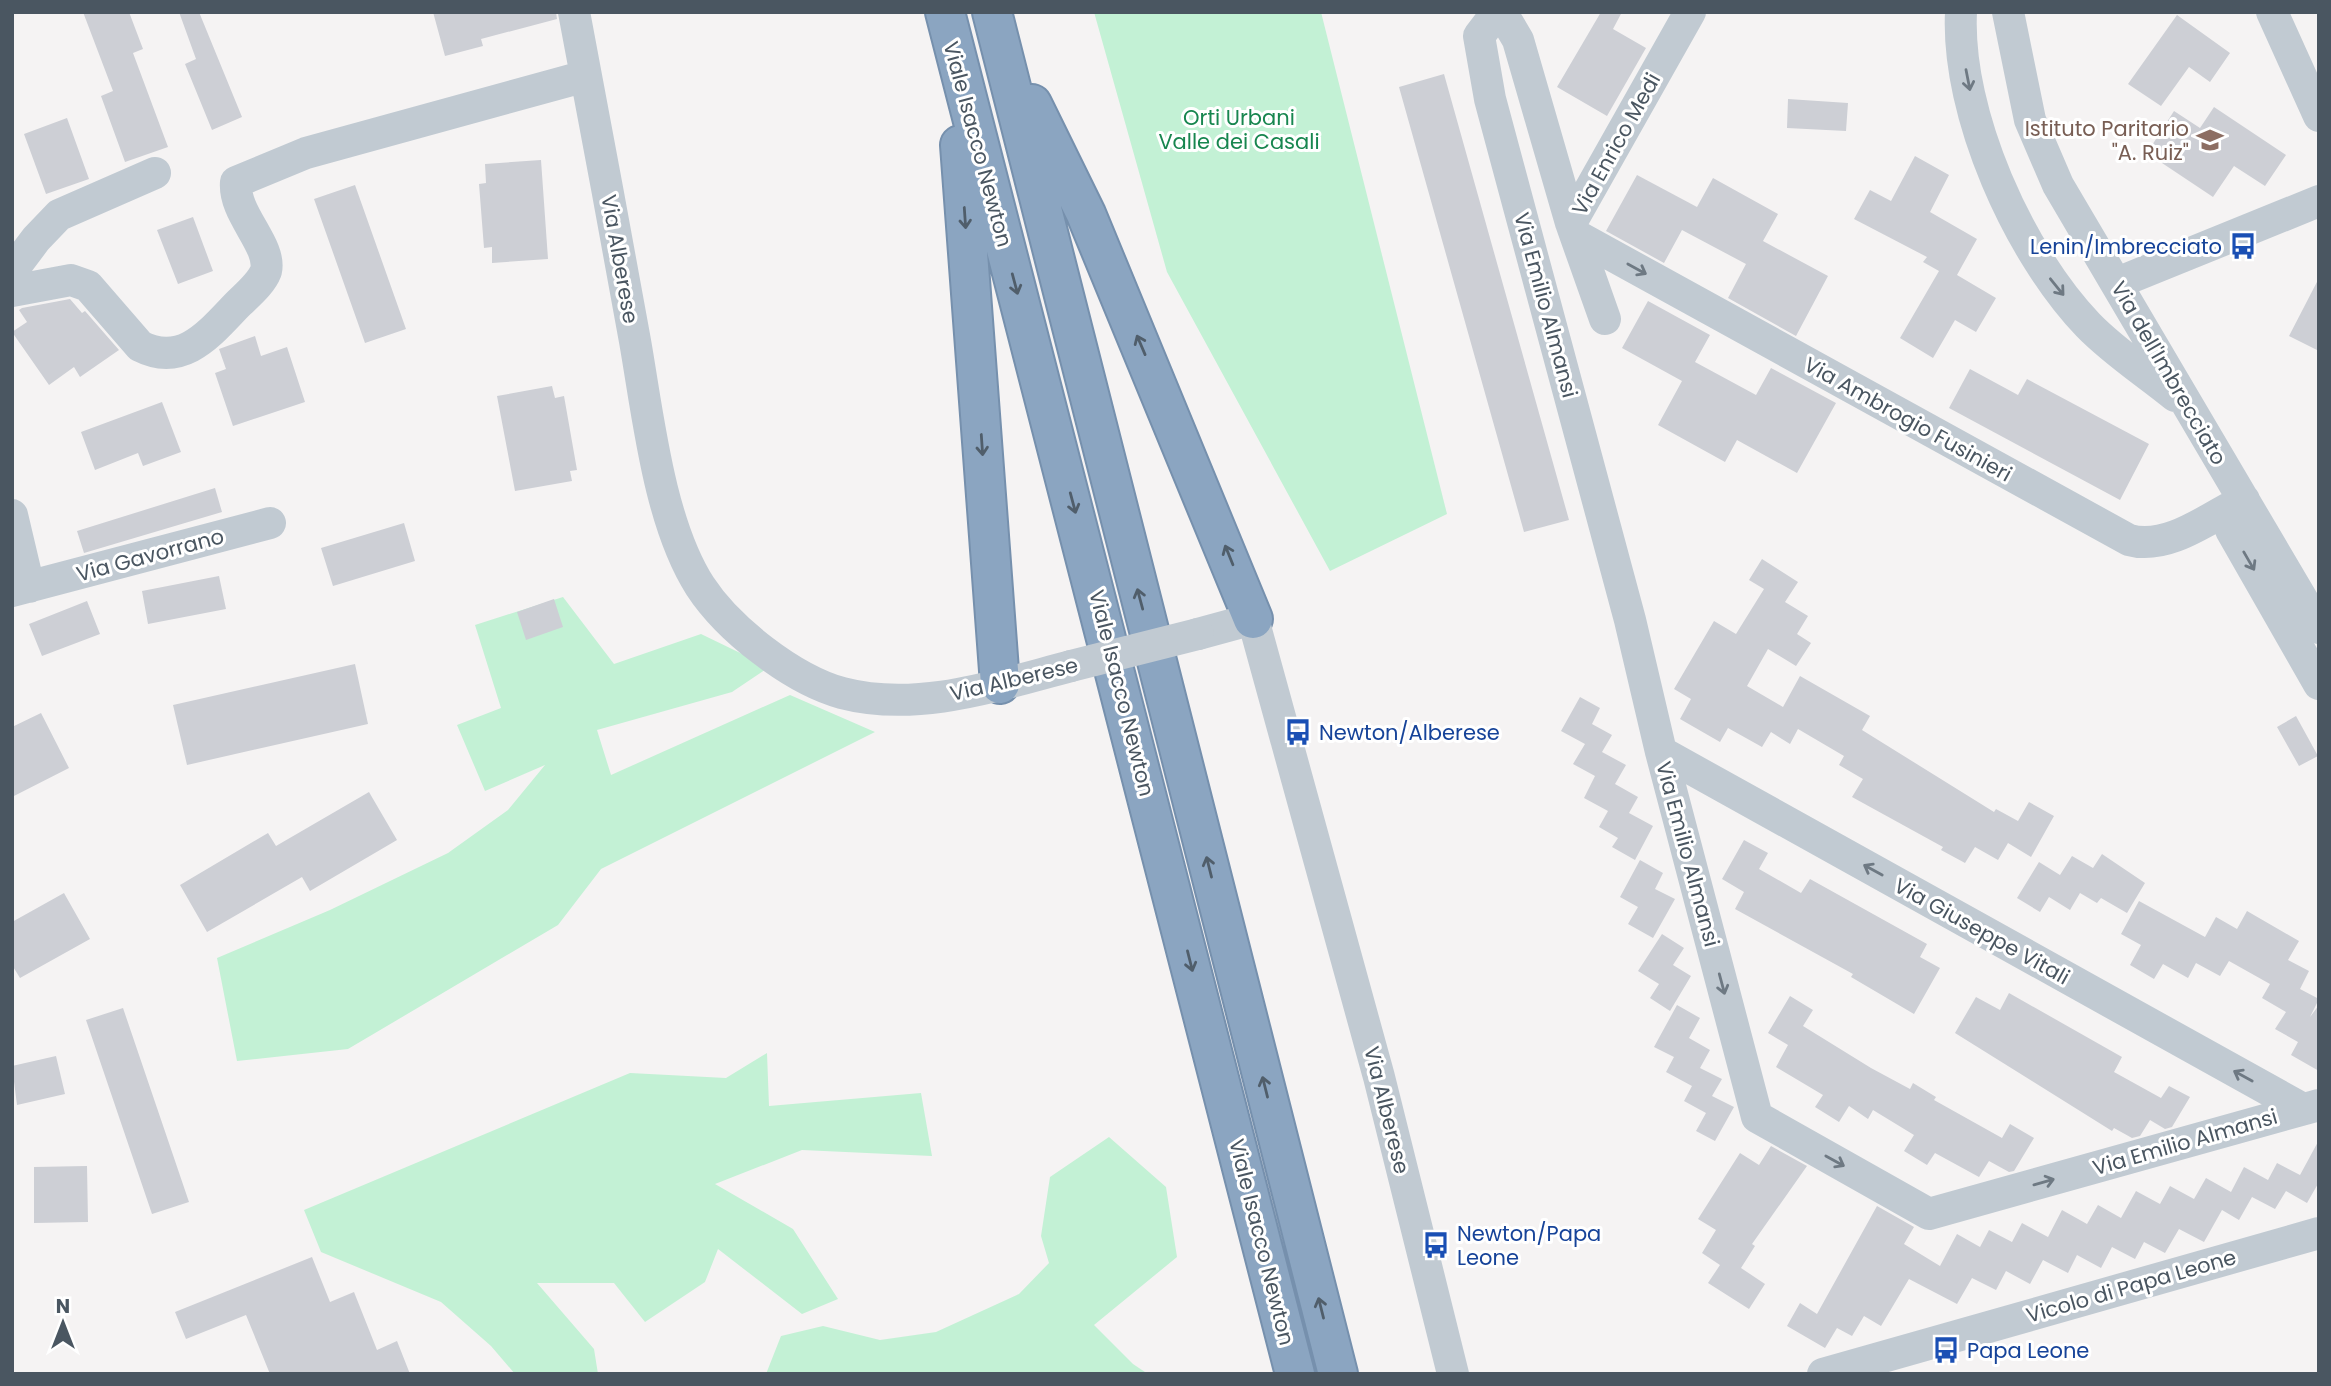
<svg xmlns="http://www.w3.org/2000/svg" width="2331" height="1386" font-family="Poppins,sans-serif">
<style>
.green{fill:#c3f1d5}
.building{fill:#cdcfd5}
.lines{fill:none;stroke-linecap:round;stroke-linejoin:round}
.highway-casing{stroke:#7690ad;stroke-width:42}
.minor{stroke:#c1cad2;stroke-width:32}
.highway{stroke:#8ba5c1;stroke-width:38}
.minor-bridge{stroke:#c1cad2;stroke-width:32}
.oneway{stroke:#6e7983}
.oneway2{stroke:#505e6b}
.labels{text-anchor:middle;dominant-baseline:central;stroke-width:6;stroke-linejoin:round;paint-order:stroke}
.park-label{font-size:21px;fill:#17864f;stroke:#fff}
.education-label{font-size:21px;fill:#785e54;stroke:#fff;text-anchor:end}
.street-label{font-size:21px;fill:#4a5661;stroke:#fff}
.transit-label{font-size:21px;fill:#164399;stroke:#fff;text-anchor:start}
</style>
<rect width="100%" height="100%" fill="#f5f3f3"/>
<path class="green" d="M1094 12H1321L1447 514 1330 571 1167 272Z
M563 597 614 664 701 634 769 667 732 692 597 730 611 775 790 695 875 732 601 869 558 925 348 1049 237 1061 217 958 330 910 448 853 508 810 545 765 485 791 457 725 501 708 475 625Z
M767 1053 769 1106 921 1093 932 1156 802 1150 715 1184 793 1229 838 1299 802 1314 718 1249 705 1282 645 1322 614 1283H537L594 1349 598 1374H515L491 1346 441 1302 321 1252 304 1210 630 1073 726 1078Z
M1109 1137 1166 1187 1177 1257 1094 1325 1133 1364 1148 1374H766L781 1336 823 1326 880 1340 936 1332 1019 1294 1049 1263 1041 1236 1050 1177Z"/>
<path class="building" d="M83 12H129L143 49 133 53 168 147 125 162 101 96 113 91Z
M179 12H199L242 117 212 130 185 64 196 59Z
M433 12H556L557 19 481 39 483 46 445 56Z
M1601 12H1622L1613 29 1646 48 1607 116 1557 87Z
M2177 15 2230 53 2210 82 2189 67 2161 106 2128 84Z
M1444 74 1569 520 1524 532 1399 87Z
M1788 99 1848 103 1846 131 1787 128Z
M2214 107 2286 155 2265 186 2234 166 2213 197 2147 153 2174 111 2200 128Z
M67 118 89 179 46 194 24 134Z
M1915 156 1949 175 1930 212 1977 239 1957 275 1996 298 1976 332 1955 320 1933 358 1900 338 1939 271 1923 262 1927 257 1854 219 1870 190 1891 201Z
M541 160 548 259 492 263V247L484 248 479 184 486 183 485 164Z
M1637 175 1697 207 1713 178 1778 214 1763 241 1828 276 1796 336 1728 298 1746 264 1682 230 1664 263 1606 231Z
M355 185 406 329 365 343 314 199Z
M193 217 213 271 178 284 157 230Z
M2319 278V351L2289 336Z
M70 299 82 313 85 311 119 350 80 377 74 367 49 385 12 332 27 322 19 310 22 308Z
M1648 301 1710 335 1695 362 1756 395 1771 368 1836 403 1797 473 1737 440 1725 462 1658 425 1682 381 1622 348Z
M255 336 261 356 287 347 305 402 233 426 215 373 226 369 219 349Z
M1970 369 2018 395 2027 379 2149 444 2120 500 1949 408Z
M552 386 555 398 564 396 577 470 570 471 572 481 515 491 497 396Z
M162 402 181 452 143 466 138 453 95 470 81 432Z
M215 488 222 512 84 553 77 531Z
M404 523 415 561 333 586 321 548Z
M1762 559 1798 582 1785 602 1808 616 1797 634 1811 643 1796 666 1768 649 1747 686 1783 707 1800 676 1870 716 1862 730 1994 812 1996 809 2018 821 2029 802 2054 816 2031 857 2008 843 1998 860 1975 847 1965 863 1941 850 1943 847 1852 797 1863 779 1839 765 1844 756 1798 729 1790 744 1771 732 1762 747 1728 728 1720 742 1680 719 1691 699 1674 689 1714 621 1736 634 1764 589 1749 580Z
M219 576 226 609 148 624 142 591Z
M554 599 563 627 526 640 517 612Z
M87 601 100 634 42 656 29 624Z
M355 664 368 724 187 765 173 705Z
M1580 697 1600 708 1592 724 1612 735 1602 752 1626 765 1615 784 1638 797 1629 813 1653 826 1635 860 1612 847 1618 838 1599 827 1608 811 1584 798 1595 776 1573 764 1585 744 1561 731Z
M41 713 69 768 12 797V727Z
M2296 716 2318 756 2299 766 2277 727Z
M369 792 397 840 310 891 302 877 207 932 180 885 268 833 276 846Z
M1744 840 1768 853 1759 869 1801 893 1810 879 1927 944 1920 957 1940 968 1914 1014 1851 977 1853 974 1735 909 1744 892 1722 879Z
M2102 854 2145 883 2127 913 2101 898 2097 903 2080 893 2070 910 2049 897 2040 912 2017 898 2039 862 2060 875 2072 856 2093 868Z
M1640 860 1663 873 1655 889 1675 899 1653 938 1628 924 1638 907 1620 897Z
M64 893 90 939 20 978 12 965V922Z
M2139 901 2205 937 2216 917 2237 929 2247 911 2299 941 2288 960 2309 971 2300 989 2319 999 2310 1017 2319 1005V1071L2291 1055 2298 1042 2275 1029 2286 1012 2262 998 2270 984 2229 961 2220 976 2196 963 2188 978 2163 964 2154 979 2130 965 2141 945 2121 934Z
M1662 934 1684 948 1673 965 1691 976 1670 1011 1650 998 1659 984 1638 971Z
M2009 993 2122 1057 2114 1072 2161 1098 2169 1086 2190 1097 2172 1127 2165 1129 2150 1120 2140 1136 2132 1138 2114 1128 2112 1131 1955 1033 1976 997 2000 1010Z
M1790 996 1813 1010 1803 1026 1871 1068 1910 1089 1913 1083 1936 1097 1934 1100 2002 1138 2010 1124 2034 1138 2014 1171 2009 1172 1989 1161 1979 1177 1935 1153 1927 1165 1904 1151 1914 1135 1873 1110 1868 1119 1849 1106 1839 1122 1815 1107 1823 1095 1776 1067 1788 1045 1768 1033Z
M1677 1005 1700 1018 1689 1038 1710 1050 1700 1068 1722 1079 1712 1096 1734 1107 1715 1141 1696 1131 1706 1113 1684 1101 1692 1086 1666 1072 1674 1057 1654 1047Z
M123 1008 189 1202 152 1214 86 1020Z
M56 1056 65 1094 17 1105 12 1066Z
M2319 1140V1182L2307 1203 2286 1191 2275 1209 2252 1197 2239 1220 2222 1210 2204 1242 2179 1229 2165 1253 2144 1242 2135 1259 2112 1247 2101 1268 2077 1255 2068 1273 2043 1260 2030 1284 2006 1271 1996 1290 1972 1278 1957 1304 1909 1279 1881 1326 1864 1316 1852 1336 1837 1328 1825 1348 1787 1326 1800 1303 1817 1314 1877 1206 1914 1227 1904 1244 1940 1266 1957 1234 1980 1247 1989 1230 2012 1242 2022 1223 2048 1237 2062 1210 2087 1224 2098 1205 2121 1218 2136 1191 2160 1204 2170 1186 2194 1199 2206 1178 2231 1192 2244 1167 2268 1180 2277 1163 2300 1175Z
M1771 1146 1807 1166 1752 1244 1755 1246 1741 1268 1765 1284 1749 1309 1708 1283 1720 1265 1702 1253 1716 1230 1698 1219 1740 1153 1759 1165Z
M87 1166 88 1222 34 1223V1167Z
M312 1257 330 1302 354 1292 377 1350 397 1341 410 1374H270L246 1315 186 1339 175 1312Z"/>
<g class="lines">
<defs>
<path id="highway" d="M945 12 1295 1374
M992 12 1338 1374
M1032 104 1086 214 1253 619
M960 145 1000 684"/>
</defs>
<use href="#highway" class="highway-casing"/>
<path class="minor" d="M574 12C595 122 615 231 635 341 648 415 659 522 700 586 728 629 792 679 842 693 918 713 998 685 1071 666
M1961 12C1956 114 2019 253 2088 325 2114 352 2147 373 2175 396
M2008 12 2030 120 2058 185 2319 628
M2272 12 2319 116
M1492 19 1479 36 1490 99 1630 620 1661 752 1757 1117 1929 1214 2319 1105
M1492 19 1508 23 1518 40 1571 223 1605 319
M1571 223 1690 12
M1577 236 2129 540C2168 551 2210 517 2244 500
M12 271 36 239 59 215 155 173
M2117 283 2319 201
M12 291 71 280 88 286 140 346C183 368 210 333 237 305 247 295 261 284 266 271 272 245 233 214 236 182L306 153 586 76
M2244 500 2231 530 2319 684
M12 515 29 587
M12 591 270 523
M1198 634 1253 619 1379 1077 1453 1374
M1661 752 2303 1109
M1823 1374 2319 1233"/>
<use href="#highway" class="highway"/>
<path class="minor-bridge" d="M1071 666 1198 634"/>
</g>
<defs><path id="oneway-shaft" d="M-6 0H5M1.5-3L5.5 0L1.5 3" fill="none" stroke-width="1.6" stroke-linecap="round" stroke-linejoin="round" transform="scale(1.75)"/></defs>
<g class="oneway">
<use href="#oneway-shaft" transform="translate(1968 80) rotate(79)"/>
<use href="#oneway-shaft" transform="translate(1637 269) rotate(29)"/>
<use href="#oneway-shaft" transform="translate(2057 287) rotate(51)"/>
<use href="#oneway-shaft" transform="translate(2249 561) rotate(60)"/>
<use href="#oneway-shaft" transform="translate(1873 870) rotate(-151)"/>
<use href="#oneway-shaft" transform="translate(1722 984) rotate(75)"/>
<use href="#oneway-shaft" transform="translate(2243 1076) rotate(-151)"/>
<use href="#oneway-shaft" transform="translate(1835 1161) rotate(29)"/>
<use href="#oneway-shaft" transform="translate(2044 1182) rotate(-16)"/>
</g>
<g class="oneway2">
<use href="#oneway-shaft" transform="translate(965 218) rotate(86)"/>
<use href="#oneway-shaft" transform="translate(1015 284) rotate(75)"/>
<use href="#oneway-shaft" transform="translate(1141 345) rotate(-113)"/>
<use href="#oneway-shaft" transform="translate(982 445) rotate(86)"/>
<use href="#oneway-shaft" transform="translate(1073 503) rotate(75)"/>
<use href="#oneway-shaft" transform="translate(1229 555) rotate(-112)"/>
<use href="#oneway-shaft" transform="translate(1140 599) rotate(-105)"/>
<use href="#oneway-shaft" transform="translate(1209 867) rotate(-104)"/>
<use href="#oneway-shaft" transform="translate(1190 961) rotate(76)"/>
<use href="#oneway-shaft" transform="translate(1265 1087) rotate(-104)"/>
<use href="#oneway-shaft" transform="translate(1321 1308) rotate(-104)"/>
</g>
<defs>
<symbol id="school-bare" viewBox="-9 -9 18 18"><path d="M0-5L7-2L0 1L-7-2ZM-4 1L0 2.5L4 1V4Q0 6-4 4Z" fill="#8d6e63" stroke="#fff" stroke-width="2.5" paint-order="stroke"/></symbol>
<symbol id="bus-bare" viewBox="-9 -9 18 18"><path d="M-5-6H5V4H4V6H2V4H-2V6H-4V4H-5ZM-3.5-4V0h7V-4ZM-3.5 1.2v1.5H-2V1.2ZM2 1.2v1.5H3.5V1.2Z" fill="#1a4fb4" stroke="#fff" stroke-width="2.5" paint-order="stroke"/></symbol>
</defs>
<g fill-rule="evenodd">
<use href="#school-bare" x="2191" y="121" width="38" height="38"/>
<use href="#bus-bare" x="2224" y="227" width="38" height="38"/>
<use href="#bus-bare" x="1279" y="713" width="38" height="38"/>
<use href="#bus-bare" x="1417" y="1226" width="38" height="38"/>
<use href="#bus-bare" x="1927" y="1331" width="38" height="38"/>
</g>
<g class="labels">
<g class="park-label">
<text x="1239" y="117">Orti Urbani<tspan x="1239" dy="24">Valle dei Casali</tspan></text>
</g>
<g class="education-label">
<text x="2189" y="128">Istituto Paritario<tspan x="2189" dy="24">"A. Ruiz"</tspan></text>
</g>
<g class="street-label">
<text transform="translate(978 144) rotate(75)">Viale Isacco Newton</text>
<text transform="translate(1616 144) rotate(-61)">Via Enrico Medi</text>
<text transform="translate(620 259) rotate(80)">Via Alberese</text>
<text transform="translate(1546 305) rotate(75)">Via Emilio Almansi</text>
<text transform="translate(2169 373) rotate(60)">Via dell'Imbrecciato</text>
<text transform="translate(1908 419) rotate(29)">Via Ambrogio Fusinieri</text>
<text transform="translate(150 555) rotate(-15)">Via Gavorrano</text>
<text transform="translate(1014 679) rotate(-13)">Via Alberese</text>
<text transform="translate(1122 693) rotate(76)">Viale Isacco Newton</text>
<text transform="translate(1688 854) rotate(75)">Via Emilio Almansi</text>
<text transform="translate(1982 931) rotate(29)">Via Giuseppe Vitali</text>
<text transform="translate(1387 1110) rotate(76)">Via Alberese</text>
<text transform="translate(2185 1142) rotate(-16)">Via Emilio Almansi</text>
<text transform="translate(1262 1242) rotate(76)">Viale Isacco Newton</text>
<text transform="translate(2131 1286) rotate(-16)">Vicolo di Papa Leone</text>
</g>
<g class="transit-label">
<text x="2222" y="246" text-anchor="end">Lenin/Imbrecciato</text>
<text x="1319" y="732">Newton/Alberese</text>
<text x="1457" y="1233">Newton/Papa<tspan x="1457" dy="24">Leone</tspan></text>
<text x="1967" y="1350">Papa Leone</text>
</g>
</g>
<rect width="2331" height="1386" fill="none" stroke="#4a5661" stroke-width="28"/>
<g transform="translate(63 1323)" stroke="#ffffff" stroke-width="5" paint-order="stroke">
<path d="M0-5L12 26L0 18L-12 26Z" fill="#4a5661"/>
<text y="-10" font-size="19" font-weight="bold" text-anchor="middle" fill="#4a5661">N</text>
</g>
</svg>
